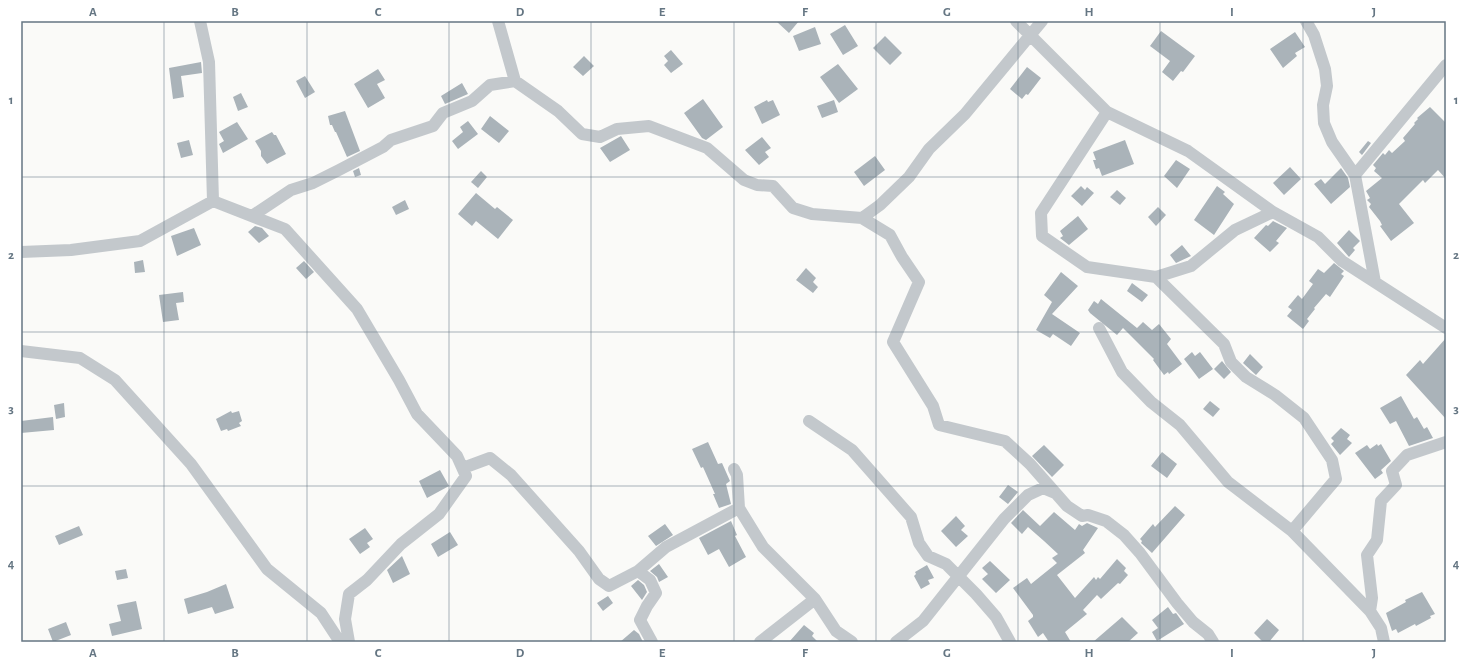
<svg xmlns="http://www.w3.org/2000/svg" width="1467" height="663" font-family="'Alegreya Sans',sans-serif">
<style>
.building{fill:#aab3b9}
.lines{fill:none;stroke-linecap:round;stroke-linejoin:round}
.street{stroke:#c3c8cc;stroke-width:12}
.grid{fill:none;stroke:#657683;stroke-width:1;stroke-opacity:0.55}
.neatline{fill:none;stroke:#657683;stroke-width:1.5}
.grid-label{font-size:13px;text-anchor:middle;font-weight:bold;fill:#657683}
</style>
<rect width="100%" height="100%" fill="#fafaf8"/>
<path class="building" d="M776 21H799L789 33Z
M845 25 858 46 843 55 830 34Z
M815 27 821 44 799 51 793 36Z
M1161 31 1195 56 1183 72 1181 71 1173 81 1162 72 1170 61 1150 46Z
M1295 32 1305 47 1295 53 1297 56 1283 68 1270 49Z
M885 36 902 53 890 65 873 48Z
M671 50 683 64 671 73 664 65 668 61 664 56Z
M584 56 594 66 583 76 573 67Z
M201 62 202 73 181 76 184 97 173 99 169 68Z
M838 64 858 89 839 103 820 77Z
M1027 67 1041 78 1028 95 1026 94 1022 99 1010 89Z
M378 69 385 80 377 84 385 98 368 108 354 84Z
M305 76 315 92 305 98 296 81Z
M462 83 468 94 445 104 441 96Z
M241 93 248 107 238 111 233 97Z
M703 99 723 127 706 140 702 138 684 113Z
M767 100 768 102 773 100 780 115 762 124 754 107Z
M834 100 838 112 822 118 817 106Z
M1430 107 1446 123V179L1438 170 1425 183 1423 180 1399 204 1414 223 1391 241 1380 226 1382 225 1380 221 1369 207 1371 204 1367 200 1370 198 1366 191 1382 178 1374 171 1376 168 1373 165 1383 153 1385 155 1389 150 1392 153 1405 141 1403 138 1415 124 1414 123 1418 119 1417 118Z
M345 111 360 151 347 157 336 132H335L332 125H330L328 116Z
M490 116 509 131 499 143 481 129Z
M468 121 478 134 458 149 452 141 463 132 460 127Z
M237 122 248 139 223 153 219 144 224 141 219 132Z
M272 132 274 135H276L286 154 267 164 261 156V151L255 141Z
M621 136 630 150 610 162 600 148Z
M762 137 771 148 765 152 769 157 759 165 745 150Z
M189 140 193 155 181 158 177 143Z
M1125 140 1134 164 1102 176 1099 168 1096 169 1093 160H1096L1093 152Z
M1368 141 1371 143 1362 155 1359 152Z
M875 156 885 170 864 186 854 172Z
M1176 160 1190 169 1177 188 1164 176Z
M1290 167 1301 179 1284 195 1273 183Z
M359 168 361 175 355 177 353 171Z
M1341 168 1348 178 1350 187 1331 204 1314 184 1321 179 1325 184Z
M481 171 487 177 478 188 471 182Z
M1081 186 1085 190 1087 187 1094 193 1082 206 1071 196Z
M1217 186 1225 192 1223 194 1234 204 1214 235 1194 220Z
M1117 190 1126 198 1120 205 1110 197Z
M476 193 495 209 497 207 513 220 498 239 476 221 472 226 458 214Z
M405 200 409 209 396 215 392 207Z
M1158 207 1166 215 1156 226 1148 217Z
M1078 216 1088 229 1069 245 1060 238 1063 236 1060 231Z
M1273 221 1287 228 1276 241 1279 243 1270 252 1254 238 1266 225 1268 226Z
M255 226 262 228 269 236 259 243 248 232Z
M194 228 201 245 177 256 171 236Z
M1349 230 1360 241 1353 248 1355 250 1349 257 1337 243Z
M1182 245 1191 256 1176 263 1170 255Z
M143 260 145 272 135 273 134 262Z
M304 261 314 272 306 279 296 268Z
M1334 263 1344 271 1341 274 1344 276 1330 297 1326 294 1314 308 1315 309 1307 319 1309 321 1303 329 1287 316 1292 310 1288 307 1298 295 1302 299 1313 284 1309 281 1318 269 1324 273Z
M806 268 816 278 813 282 818 287 813 293 796 280Z
M1061 272 1078 286 1052 314 1080 333 1071 346 1053 334 1050 338 1036 330 1052 302 1044 295Z
M1132 283 1148 295 1142 302 1127 291Z
M183 292 184 302 176 303 179 320 163 322 159 295Z
M1101 299 1137 328 1143 322 1152 330 1159 324 1171 339 1167 344 1182 364 1169 374 1168 372 1164 375 1153 360 1154 359 1123 328 1117 335 1090 313 1088 310 1094 301 1098 304Z
M1446 338V419L1406 375 1420 360 1423 364Z
M1192 352 1195 356 1200 352 1213 369 1199 379 1184 359Z
M1250 354 1263 367 1256 375 1243 363Z
M1222 361 1231 372 1224 379 1214 369Z
M1401 396 1414 419 1417 417 1424 429 1427 427 1433 438 1409 446 1396 421 1390 424 1380 408Z
M1210 401 1220 409 1213 417 1203 409Z
M64 403 65 417 56 419 54 405Z
M231 411 232 413 239 411 242 421 239 423 241 426 228 431 227 429 221 431 216 419Z
M53 417 54 430 21 433V421Z
M1341 428 1350 435 1347 439 1352 443 1340 455 1331 444 1334 441 1331 438Z
M708 442 718 464 722 463 730 481 726 484 731 504 719 508 713 494H715L703 467 701 468 692 449Z
M1377 444 1378 446 1381 444 1391 461 1381 470 1383 473 1375 479 1355 453 1367 445 1370 449Z
M1044 445 1064 465 1052 477 1032 456Z
M1162 452 1177 464 1167 478 1151 466Z
M440 470 449 486 427 498 419 481Z
M1008 485 1018 492 1008 504 999 497Z
M1175 506 1185 515 1152 553 1141 543 1142 541 1140 539 1153 524 1155 527Z
M1023 510 1040 526 1054 512 1075 530 1079 524 1082 526 1087 523 1098 528 1083 550 1085 553 1057 575 1075 598 1094 577 1096 580 1098 577 1100 579 1117 559 1126 568 1124 571 1128 575 1120 584 1118 583 1101 599 1097 595 1083 610 1087 614 1065 632 1071 642H1049L1043 633 1038 637 1028 621 1033 617V615L1013 588 1027 578 1031 584 1057 563 1052 558 1058 554 1044 541 1028 527 1022 534 1011 523Z
M956 516 965 526 961 530 968 536 956 547 941 531Z
M731 521 737 535 735 536 746 557 729 567 719 549 708 555 699 538Z
M665 524 673 535 656 546 648 536Z
M79 526 83 535 59 545 55 536Z
M365 528 373 539 367 543 370 547 360 554 349 539Z
M450 532 458 545 438 557 431 544Z
M402 556 410 574 393 583 387 570Z
M990 561 1010 580 996 593 982 579 988 574 982 568Z
M659 564 668 577 659 582 657 577 650 571Z
M927 565 934 578 928 580 930 584 921 589 914 576 916 574 915 572Z
M126 569 128 578 117 580 115 571Z
M638 580 644 585 647 592 642 600 631 586Z
M226 584 234 608 215 614 212 607 188 614 184 599 207 592Z
M1422 592 1435 614 1430 616 1431 618 1416 626 1415 624 1398 633 1396 629 1392 631 1386 613 1406 602 1405 600Z
M608 596 613 603 603 611 597 603Z
M136 601 142 629 112 636 109 624 121 621 117 605Z
M1168 607 1173 614 1176 613 1184 624 1157 641 1152 632 1158 628 1152 620Z
M1122 617 1138 633 1128 642H1093Z
M1267 619 1279 630 1269 642H1263L1254 633Z
M66 622 71 635 53 642 48 629Z
M804 625 814 633 812 636 818 642H789Z
M634 630 639 634 643 642H620Z"/>
<g class="lines">
<path class="street" d="M200 21 209 62 213 201
M498 21 515 81
M1016 21 1107 112 1188 151 1273 212 1318 237 1342 261 1446 328
M1306 21 1314 35 1325 69 1327 86 1323 105 1324 123 1332 142 1355 175 1375 282
M1107 112 1041 213 1042 236 1087 267 1156 277 1191 266 1235 230 1273 212
M1355 175 1446 65
M252 216 291 190 313 183 339 170 383 147 391 140 433 126 443 113 472 101 490 85 515 81 558 111 582 134 600 137 617 129 649 126 707 148 744 180 757 185 773 186 793 208 812 214 862 218 890 235 902 257 919 282 893 342 933 406 939 425 1005 441 1030 464 1067 506 1082 516 1088 515 1106 521 1124 535 1140 553 1177 603 1193 622 1208 634 1213 642
M862 218 880 205 909 177 929 149 965 114 1042 21
M21 252 71 250 140 241 213 201 285 229 357 309 399 380 417 414 457 456 466 476 439 514 401 544 367 580 349 594 345 619 349 642
M1156 277 1224 344 1231 362 1246 377 1275 395 1304 418 1332 460 1336 479 1292 531
M1099 328 1122 372 1151 402 1180 425 1228 482 1292 531 1370 611
M21 351 80 358 115 380 191 464 267 569 321 613 340 642
M809 421 852 450 911 517 919 543 928 556 946 564 976 594 996 617 1010 642
M463 468 490 458 511 475 579 551 599 579 609 586 638 571 666 547 739 508
M734 469 737 475 739 508 763 547 815 599 836 631 852 642
M638 571 650 580 656 593 647 606 640 620 652 642
M760 642 815 599
M896 642 923 621 1004 519 1028 495 1043 488 1055 493
M1384 642 1381 628 1370 611 1372 598 1367 555 1377 540 1381 501 1396 485 1392 471 1407 455 1446 442"/>
</g>
<path class="grid" d="M164 21V642M307 21V642M449 21V642M591 21V642M734 21V642M876 21V642M1018 21V642M1160 21V642M1303 21V642M21 177H1446M21 332H1446M21 486H1446"/>
<rect width="1467" height="663" fill="none" stroke="#ffffff" stroke-width="44"/>
<rect x="22" y="22" width="1423" height="619" class="neatline"/>
<g class="grid-label">
<text x="93" y="16">A</text>
<text x="235" y="16">B</text>
<text x="378" y="16">C</text>
<text x="520" y="16">D</text>
<text x="662" y="16">E</text>
<text x="805" y="16">F</text>
<text x="947" y="16">G</text>
<text x="1089" y="16">H</text>
<text x="1232" y="16">I</text>
<text x="1374" y="16">J</text>
<text x="11" y="104">1</text>
<text x="1456" y="104">1</text>
<text x="11" y="259">2</text>
<text x="1456" y="259">2</text>
<text x="11" y="413">3</text>
<text x="1456" y="413">3</text>
<text x="11" y="568">4</text>
<text x="1456" y="568">4</text>
<text x="93" y="657">A</text>
<text x="235" y="657">B</text>
<text x="378" y="657">C</text>
<text x="520" y="657">D</text>
<text x="662" y="657">E</text>
<text x="805" y="657">F</text>
<text x="947" y="657">G</text>
<text x="1089" y="657">H</text>
<text x="1232" y="657">I</text>
<text x="1374" y="657">J</text>
</g>
</svg>
